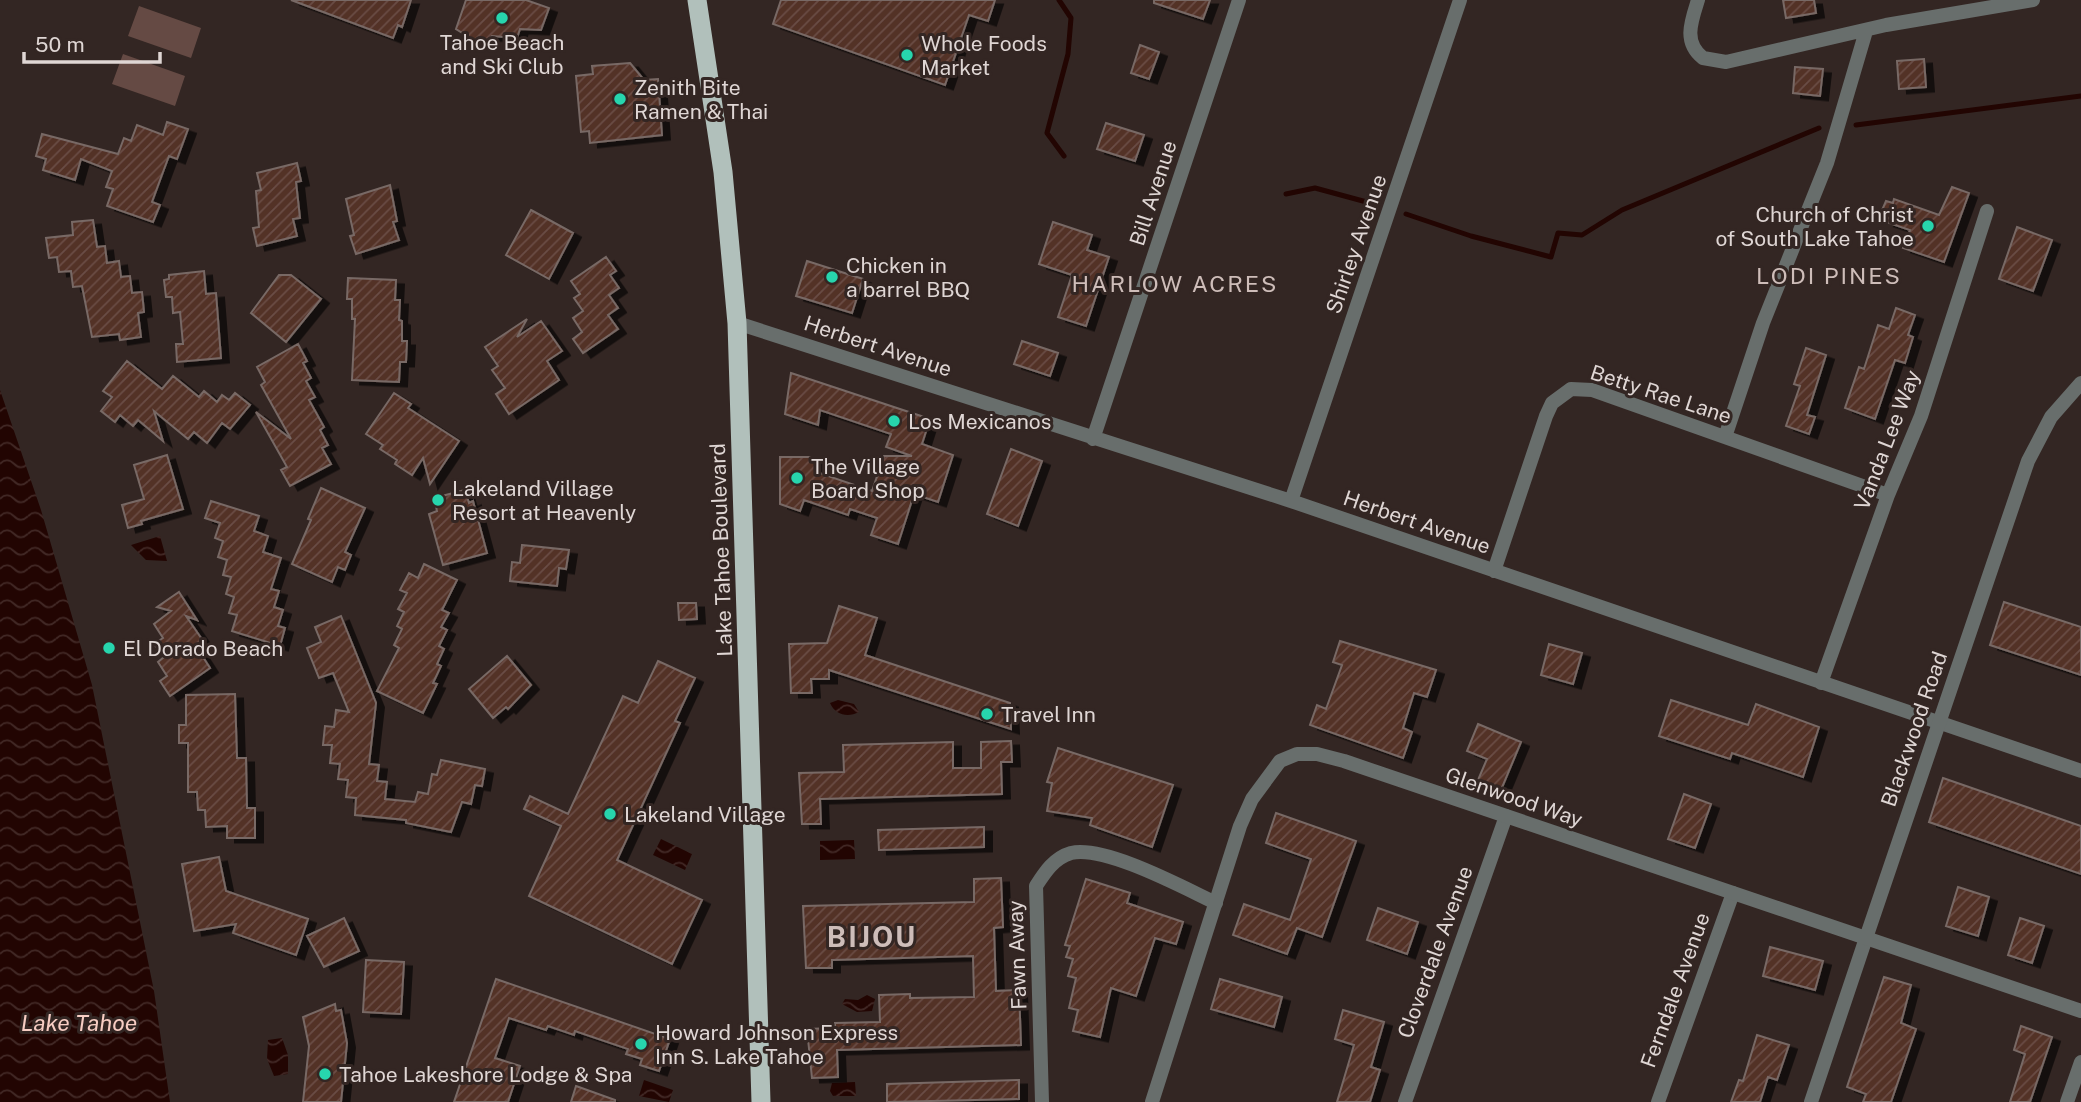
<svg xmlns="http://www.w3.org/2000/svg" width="2081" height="1102" font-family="'Public Sans',sans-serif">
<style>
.pitch{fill:#654a44}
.water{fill:url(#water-waves)}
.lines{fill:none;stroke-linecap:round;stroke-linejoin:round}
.stream{stroke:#220502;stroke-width:5}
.building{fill:url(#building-hatch);stroke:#786965;stroke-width:2;filter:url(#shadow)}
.minor{stroke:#686e6c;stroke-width:14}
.tertiary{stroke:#686e6c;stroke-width:14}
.trunk{stroke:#b1c0bb;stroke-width:19}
.poi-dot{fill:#27d5ad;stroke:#332623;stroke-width:2.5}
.labels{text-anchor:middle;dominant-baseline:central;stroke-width:6;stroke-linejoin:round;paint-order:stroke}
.poi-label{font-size:21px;fill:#dfd6d4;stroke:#332623;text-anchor:start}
.street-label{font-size:21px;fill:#dfd6d4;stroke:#332623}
.neighbourhood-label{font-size:23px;letter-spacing:2px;fill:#cebdb9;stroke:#332623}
.water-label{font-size:23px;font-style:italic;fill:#f7cdc3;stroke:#332623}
.district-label{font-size:28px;font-weight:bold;letter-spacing:2px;fill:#cebdb9;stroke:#332623}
</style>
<defs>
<pattern id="water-waves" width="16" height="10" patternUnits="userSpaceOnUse" patternTransform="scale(1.75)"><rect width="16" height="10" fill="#220502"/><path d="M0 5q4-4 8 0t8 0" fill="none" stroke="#422926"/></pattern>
<pattern id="building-hatch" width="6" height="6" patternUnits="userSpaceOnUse" patternTransform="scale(1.75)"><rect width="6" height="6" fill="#523027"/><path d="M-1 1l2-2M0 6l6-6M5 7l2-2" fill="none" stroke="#6a4d45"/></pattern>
<filter id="shadow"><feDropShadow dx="8" dy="4.5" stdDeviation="0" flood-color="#0009"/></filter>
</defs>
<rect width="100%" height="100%" fill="#332623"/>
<path class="pitch" d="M139 6 201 28 191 58 128 36Z
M123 54 185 76 175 106 112 84Z"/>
<path class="water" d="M0 390 41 510 92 685 154 991 170 1102H0Z
M160 536 167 561 146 560 131 545Z
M838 700 854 704 859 712C848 718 835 715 830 703Z
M661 839 692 854 685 870 653 855Z
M854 840 855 859 820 860V841Z
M867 995 875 999 872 1011 857 1012 842 1004 845 999 858 1000Z
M282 1038 288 1055V1074L274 1076 267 1059 268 1040Z
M644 1080 673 1090 669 1102 639 1096Z
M855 1082 856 1096H833L830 1091 832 1083Z"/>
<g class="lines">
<path class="stream" d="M1059 0 1071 18 1068 54 1047 133 1064 156
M1856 125 2081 96
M1286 194 1315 188 1374 204
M1406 214 1471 236 1551 257 1558 233 1582 235 1622 210 1819 128"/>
</g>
<path class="building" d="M291 0H411L402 27 398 25 393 38Z
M466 0H526L549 8 541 30 520 29 517 38 492 36 482 45 456 29Z
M781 0H995L988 21 969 15 945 85 773 24Z
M1154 0H1210L1203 19 1154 3Z
M1783 0H1814L1816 13 1786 18Z
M1140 45 1159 52 1149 79 1131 73Z
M1924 59 1926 87 1899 89 1897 61Z
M630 63 644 80 658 79 662 135 590 143 589 131 581 132 576 76 593 74 592 66Z
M1795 67 1823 69 1820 96 1793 93Z
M167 122 188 129 177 159 169 156 163 172 152 202 160 205 153 222 107 206 113 189 106 187 112 171 81 159 75 180 43 170 46 159 36 156 42 134 118 154 124 138 131 141 137 125 163 135Z
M1106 123 1144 135 1135 161 1097 149Z
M297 163 301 181 296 182 300 218 293 219 297 236 257 246 253 228 259 227 256 191 261 190 257 173Z
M390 185 397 221 393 222 399 240 356 254 350 236 354 235 346 199Z
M1952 187 1969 193 1944 262 1903 248 1910 230 1886 222 1888 218 1880 215 1886 201 1893 203 1894 199 1939 215Z
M531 210 573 233 549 279 506 255Z
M93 220 97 247 105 246 107 263 119 261 121 277 130 276 132 293 142 292 144 312 138 313 141 337 120 340 119 334 92 337 82 286 73 287 71 271 59 272 57 257 49 258 46 238 73 235 72 222Z
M1053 222 1092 235 1087 250 1109 257 1086 326 1058 317 1072 275 1039 264Z
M2017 227 2052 240 2033 291 1999 279Z
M606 257 616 271 610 275 619 288 609 295 618 308 608 315 618 329 583 353 573 339 582 332 573 318 583 311 574 298 580 294 571 281Z
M807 261 863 279 852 313 796 296Z
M204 271 206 294 216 293 221 358 177 362 176 344H183L180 312 173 313 172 297H166L164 280 169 279V275Z
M279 275H291L321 299 286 342 251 313Z
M348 278 396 280 395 300H400L399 320 402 321V341H407L406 362H400L399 382 352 380 355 319H352V299H347Z
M1896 308 1915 315 1908 335 1913 337 1905 363 1895 360 1875 419 1845 408 1859 367 1864 369 1878 325 1889 329Z
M527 319 517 337 541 321 562 351 547 361 559 380 509 414 496 394 505 388 492 370 498 366 485 347Z
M1022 341 1058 353 1050 376 1014 364Z
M298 344 307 361 303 363 311 378 306 381 315 397 309 400 324 427 320 430 328 445 322 448 331 464 290 486 281 470 287 467 256 412 291 439 261 385 265 382 257 367Z
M1806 348 1826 355 1807 415 1815 417 1809 434 1786 426 1800 386 1794 384Z
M127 361 162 389 173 376 199 397 204 391 217 402 222 395 229 400 235 393 250 405 230 429 222 423 207 443 194 432 188 439 154 411 163 441 138 420 133 426 120 415 115 422 101 411 112 397 103 391Z
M791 373 930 419 922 444 953 455 938 502 914 494 898 544 871 535 877 518 850 509 848 515 804 500 800 511 780 504V457H822L816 472 872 491 884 456H912L886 447 891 434 820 410 818 425 785 414Z
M394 393 411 404 408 408 459 441 430 484 423 458 412 475 395 464 397 460 380 449 383 445 366 434Z
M1011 449 1042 461 1018 526 987 514Z
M167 455 183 509 141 521 142 524 128 528 122 505 144 499 134 465Z
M321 488 365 508 345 552 351 555 345 570 338 567 332 582 292 564 311 520 308 519Z
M465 490 469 503 473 501 487 553 443 565 429 514 437 511 434 498Z
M211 501 259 516 254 531 268 536 263 552 281 558 271 589 279 591 274 607 283 610 278 626 285 628 280 646 232 631 237 615 229 613 234 597 226 594 231 577 223 575 227 560 218 557 223 541 215 538 220 523 205 518Z
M522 545 569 550 566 569 559 568 557 586 510 581 512 562 520 563Z
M424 564 457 580 442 610 449 613 441 627 447 630 439 646 444 649 437 664 441 666 433 683 437 684 423 713 377 691 399 648 394 645 402 629 397 626 404 612 398 609 407 593 400 590 409 573 418 578Z
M179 592 197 620 186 616 208 648 201 654 210 668 170 696 160 681 167 676 158 662 164 657 154 644 163 638 154 624 171 611 157 607Z
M2004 602 2081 627V675L1990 645Z
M678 603H696L697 619 679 620Z
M839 606 877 618 865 655 1010 703 1011 729 829 670V679H811L812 693H791L789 644 827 643Z
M341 616 376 703 369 764 379 765 377 781 387 782 385 799 415 802 418 792 428 794 432 774 437 775 441 760 485 769 482 786 475 785 471 804 462 802 451 832 406 823V820L355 815 356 798 346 797 348 780 338 779 340 764 330 763 332 745H323L325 726 334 727 336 710 349 712 333 673 319 678 307 648 321 642 315 627Z
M1340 641 1436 670 1427 697 1414 693 1403 728 1412 732 1403 758 1310 725 1317 705 1326 709 1342 665 1333 662Z
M1549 644 1582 653 1573 684 1541 675Z
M507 656 531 685 508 709 506 707 493 718 469 689Z
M658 661 695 678 675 721 680 723 617 860 702 900 672 964 529 896 561 826 524 809 530 796 568 814 623 696 638 703Z
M235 694 237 758H246L247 808H255V838H227V826L206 827 205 810H198L197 792H188V743H179V725H186V695Z
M1671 700 1748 725 1756 704 1819 727 1803 777 1732 753 1730 759 1659 736Z
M1478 724 1521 742 1501 790 1478 780 1487 759 1467 751Z
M1011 741 1012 762H1001L1002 794 820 799 821 824H802L799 773 844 772 843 745 953 742V768H981V742Z
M1058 748 1173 785 1152 847 1090 825 1092 818 1047 811 1052 783 1047 782Z
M1943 778 2081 826V874L1929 822Z
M1684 794 1711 804 1695 848 1668 839Z
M1276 813 1356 841 1322 937 1297 928 1287 954 1233 935 1244 904 1290 920 1311 859 1266 843Z
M984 827V847L879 850 878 830Z
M219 857 226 891 308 919 296 955 233 933 236 924 194 931 182 864Z
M1001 878 1003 927 994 928 996 991 1019 990 1021 1045 837 1050 838 1077 812 1078 807 1029 835 1028V1023L880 1022 879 995 910 994V998L974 997 973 956 832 960V968H806L803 906 974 902V879Z
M1086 879 1130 893 1127 903 1183 922 1176 944 1155 938 1136 996 1111 988 1100 1037 1073 1031 1078 1010 1069 1008 1076 978 1068 976 1073 959 1066 957 1070 946 1065 945Z
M1958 887 1989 897 1978 936 1946 926Z
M1378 908 1418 922 1407 954 1367 940Z
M344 918 359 951 324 967 307 936Z
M2020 918 2044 926 2032 963 2008 955Z
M1770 947 1823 961 1815 990 1763 976Z
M366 960 404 962 401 1014 363 1012Z
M1884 977 1911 985 1901 1023 1916 1029 1891 1102H1863L1866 1094 1847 1087Z
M496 979 670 1039 659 1071 640 1065 642 1059 626 1054 628 1049 575 1031 574 1035 548 1026 546 1030 509 1018 495 1058 520 1066 508 1102H454Z
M1220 979 1282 997 1274 1027 1211 1009Z
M335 1004 336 1011 341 1010 347 1043 341 1102H303L309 1046 303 1017Z
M1343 1010 1384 1022 1371 1067 1380 1070 1370 1102H1337L1354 1045 1335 1039Z
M2021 1026 2052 1037 2030 1102H2010L2025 1054 2014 1050Z
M1757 1035 1789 1045 1777 1080 1768 1077 1760 1102H1731L1739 1080 1743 1081Z
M1019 1080V1099L887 1102V1084Z
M576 1086 615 1100V1102H571Z"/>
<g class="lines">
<path class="minor" d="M1698 0C1691 22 1683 42 1703 58L1726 62 1886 25 2033 0
M737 323 1291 501 2081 771
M1725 437 1763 323 1827 163 1866 31
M1093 439 1239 0
M1291 501 1460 0
M1494 571 1546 416 1552 403 1571 389 1592 390 1888 495
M1821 683 1888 495 1921 416 1987 211
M1042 1102 1036 886C1045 872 1054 858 1071 853 1105 845 1184 888 1216 903
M1405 1102 1506 816
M1658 1102 1733 893
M1811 1102 1866 938
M2067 1102 2081 1062"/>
<path class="tertiary" d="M1866 938 2028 461 2051 417 2081 383
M1152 1102 1240 826 1252 799 1280 761 1297 754H1317L1344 761 2081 1011"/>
<path class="trunk" d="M697 0 723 172 737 323 761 1102"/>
</g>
<g class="poi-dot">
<circle cx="502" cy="18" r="7"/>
<circle cx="907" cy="55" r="7"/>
<circle cx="620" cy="99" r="7"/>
<circle cx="1928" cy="226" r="7"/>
<circle cx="832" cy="277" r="7"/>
<circle cx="894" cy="421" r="7"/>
<circle cx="797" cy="478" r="7"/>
<circle cx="438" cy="500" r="7"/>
<circle cx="109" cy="648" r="7"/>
<circle cx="987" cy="714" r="7"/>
<circle cx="610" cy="814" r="7"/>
<circle cx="641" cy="1044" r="7"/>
<circle cx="325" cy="1074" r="7"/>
</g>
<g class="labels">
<g class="poi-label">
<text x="502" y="42" text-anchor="middle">Tahoe Beach<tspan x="502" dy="24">and Ski Club</tspan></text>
<text x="921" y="43">Whole Foods<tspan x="921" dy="24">Market</tspan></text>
<text x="634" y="87">Zenith Bite<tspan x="634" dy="24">Ramen &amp; Thai</tspan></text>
<text x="1914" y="214" text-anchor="end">Church of Christ<tspan x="1914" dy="24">of South Lake Tahoe</tspan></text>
<text x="846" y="265">Chicken in<tspan x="846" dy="24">a barrel BBQ</tspan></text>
<text x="908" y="421">Los Mexicanos</text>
<text x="811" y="466">The Village<tspan x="811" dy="24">Board Shop</tspan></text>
<text x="452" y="488">Lakeland Village<tspan x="452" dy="24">Resort at Heavenly</tspan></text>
<text x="123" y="648">El Dorado Beach</text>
<text x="1001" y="714">Travel Inn</text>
<text x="624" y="814">Lakeland Village</text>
<text x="655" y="1032">Howard Johnson Express<tspan x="655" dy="24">Inn S. Lake Tahoe</tspan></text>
<text x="339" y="1074">Tahoe Lakeshore Lodge &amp; Spa</text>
</g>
<g class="street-label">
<text transform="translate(1153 193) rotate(-72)">Bill Avenue</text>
<text transform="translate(1356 244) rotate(-71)">Shirley Avenue</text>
<text transform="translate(878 346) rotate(18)">Herbert Avenue</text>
<text transform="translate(1661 394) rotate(18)">Betty Rae Lane</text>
<text transform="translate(1887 440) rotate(-69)">Vanda Lee Way</text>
<text transform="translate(1417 522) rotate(19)">Herbert Avenue</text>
<text transform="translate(721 550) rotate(-92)">Lake Tahoe Boulevard</text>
<text transform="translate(1914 729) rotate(-71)">Blackwood Road</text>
<text transform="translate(1514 797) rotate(19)">Glenwood Way</text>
<text transform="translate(1435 952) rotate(-70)">Cloverdale Avenue</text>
<text transform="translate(1017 955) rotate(-92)">Fawn Away</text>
<text transform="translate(1675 990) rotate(-70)">Ferndale Avenue</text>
</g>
<g class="neighbourhood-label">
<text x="1829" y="275">LODI PINES</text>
<text x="1175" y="283">HARLOW ACRES</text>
</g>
<g class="water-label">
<text x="79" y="1022">Lake Tahoe</text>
</g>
<g class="district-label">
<text x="872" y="936">BIJOU</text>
</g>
</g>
<path d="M24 52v10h136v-10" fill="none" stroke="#dfd6d4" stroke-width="3.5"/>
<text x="35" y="52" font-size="21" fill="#dfd6d4" stroke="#332623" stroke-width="5" paint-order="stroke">50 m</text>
</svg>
